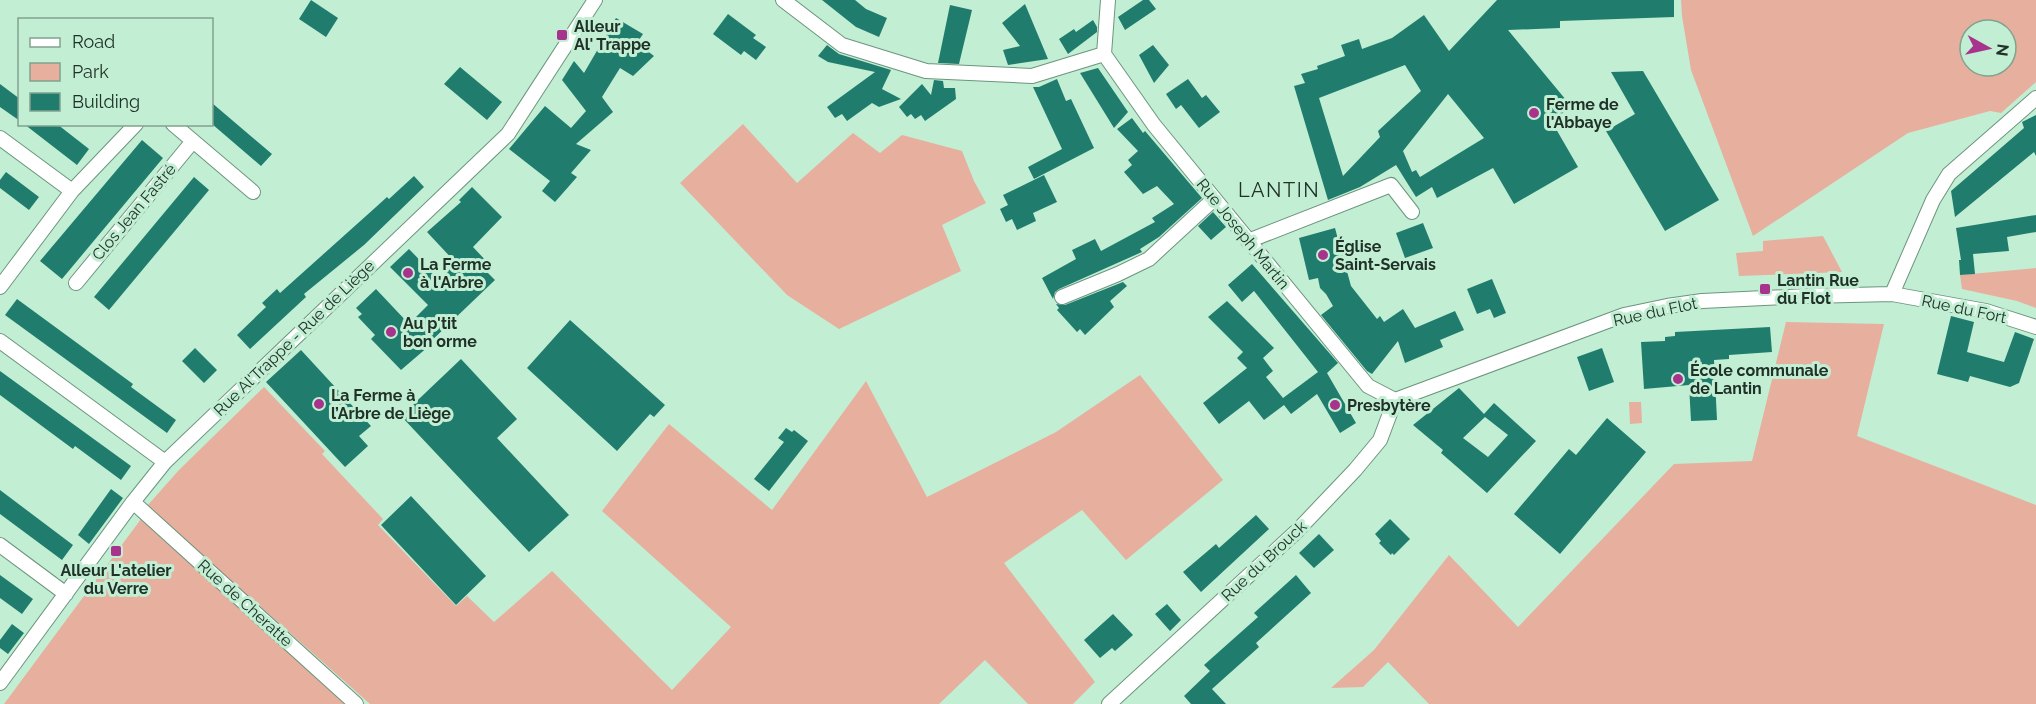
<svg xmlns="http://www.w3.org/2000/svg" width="2036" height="704" font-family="Raleway,sans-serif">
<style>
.green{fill:#e7b09e;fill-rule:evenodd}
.building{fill:#207d6d;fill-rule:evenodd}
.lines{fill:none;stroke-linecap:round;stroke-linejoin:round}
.minor-casing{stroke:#6c957d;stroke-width:16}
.minor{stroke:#fff;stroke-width:14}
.poi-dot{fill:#a8338c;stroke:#c2eed4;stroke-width:2}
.labels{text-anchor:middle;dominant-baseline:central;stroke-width:6;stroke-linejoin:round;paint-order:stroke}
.poi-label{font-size:16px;font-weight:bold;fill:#203128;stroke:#c2eed4;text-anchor:start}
.street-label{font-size:16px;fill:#203128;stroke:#c2eed4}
.quarter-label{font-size:20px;letter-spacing:1.5px;fill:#203128;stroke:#c2eed4}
</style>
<rect width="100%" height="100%" fill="#c2eed4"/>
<path class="green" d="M1681 0H2036V82L2001 113 1990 111 1908 133 1753 236 1691 70 1682 16ZM1970 30H2006V66H1970Z
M743 124 797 183 853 133 880 153 902 135 962 151 974 181 986 203 942 225 961 271 839 329 787 295 680 183Z
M1823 236 1842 272 1739 276 1736 253 1763 251V241Z
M2036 268V308L2017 301 1962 289 1960 275Z
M1786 322 1884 324 1857 436 2036 505V704H1429L1388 662 1363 687 1331 688 1374 650 1449 555 1518 627 1674 464 1752 461Z
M1140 375 1223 480 1126 560 1082 510 1004 563 1095 682 1073 704H1028L985 660 939 704H370L147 506 179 470 264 387 325 451 322 454 383 519 378 525 456 606 467 596 494 622 552 571 672 690 731 627 602 511 669 424 772 510 866 381 927 497 1056 432Z
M1629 402H1641L1642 423 1630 424Z
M141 519 346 704H4Z"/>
<path class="building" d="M311 0 338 18 326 37 299 19Z
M822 0H855L866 9 887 18 879 37 856 27Z
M1143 0H1149L1156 9 1125 30 1118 17Z
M1497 0H1674V17L1560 21V28L1508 30 1571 106 1552 122 1578 167 1514 204 1493 168 1437 198 1432 187 1416 197 1396 165 1360 187 1328 200 1294 86 1305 83 1301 74 1318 69 1317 66 1345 56 1341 45 1359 39 1362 49 1392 38 1424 15 1449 51ZM1405 65 1421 91 1378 131 1380 137 1343 176 1319 98ZM1448 94 1484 138 1420 177 1416 170 1412 172 1403 151Z
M1025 4 1048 59 1008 65 1003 50 1020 46 1002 23Z
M950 5 972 10 959 64 938 63Z
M728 14 756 35 753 38 766 47 756 60 744 51 741 55 713 34Z
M616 18 643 34 637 43 654 56 633 76 620 68 602 97 613 112 576 144 591 150 571 173 577 177 555 202 542 191 550 181 509 149 545 106 571 128 586 111 562 80 574 61 584 73Z
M1093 20 1097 27V32L1068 54 1059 39 1074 29 1076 32Z
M827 45 839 54 891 70 882 89 901 99 879 107 872 103 847 121 842 114 835 118 827 107 875 72 828 62 818 56Z
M1153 45 1169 65 1154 83 1139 55Z
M460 67 502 102 487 120 444 84Z
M1098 68 1128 112 1114 128 1080 73Z
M1643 71 1719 200 1665 231 1606 131 1635 114 1611 72Z
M1057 79 1066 101 1071 99 1094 148 1034 179 1028 167 1062 149 1033 87H1039Z
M1188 79 1202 98 1206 95 1220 112 1199 128 1181 105 1176 109 1166 94Z
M934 80 943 81 944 88H955L956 99 925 121 921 115 915 119 911 114 907 117 899 107 922 84 931 95Z
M0 84 20 99V121L0 107Z
M212 103 272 154 261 166 212 124Z
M2036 115V156L2034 152 1955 217 1951 191 2024 128 2022 122Z
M1132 118 1143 133 1145 131 1202 198 1159 237 1140 249 1142 252 1059 289 1055 292 1053 299 1042 278 1076 259 1072 250 1095 239 1101 251 1155 222 1152 218 1174 204 1157 186 1143 194 1124 172 1132 165 1128 160 1138 151 1117 129Z
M24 124H57L89 149 77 165Z
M142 140 163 158 62 279 40 261Z
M6 172 39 197 29 210 0 188V180Z
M1044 175 1057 202 1033 213 1036 221 1017 230 1012 219 1006 222 1000 209 1008 205 1003 195Z
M414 176 424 187 364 245 304 294 306 297 250 349 237 335 266 307 262 303 277 289 280 293 376 207 387 197 389 199Z
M194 177 209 190 109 310 94 297Z
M472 187 502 217 473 247 490 265 485 270 495 280 427 345 429 346 401 370 371 339 375 335 358 317 362 314 356 308 376 289 409 324 428 305 390 267 409 249 439 280 456 263 427 232 461 202 459 200Z
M1213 212 1226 227 1211 240 1198 226Z
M2036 215V232L2007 237 2009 251 1973 254 1975 274 1960 275 1959 260H1961L1956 228Z
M1423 223 1433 248 1405 258 1396 233Z
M1335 228 1340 247 1336 249 1339 254 1342 253 1351 286 1377 319 1380 316 1384 322 1403 309 1415 328 1455 311 1464 330 1440 340 1443 347 1405 363 1398 341 1372 374 1367 371 1321 315 1333 306 1326 294 1320 288 1318 278 1309 280 1299 238Z
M1252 264 1338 363 1327 373 1356 423 1340 433 1317 394 1291 414 1284 405 1264 420 1249 401 1219 424 1203 403 1247 368 1237 358 1243 352 1208 317 1227 301 1274 348 1263 358 1273 371 1266 377 1283 398 1318 372 1254 291 1242 302 1228 285Z
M1492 279 1506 313 1494 318 1490 309 1477 314 1467 289Z
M1123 282 1127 286 1110 301 1114 307 1085 335 1080 329 1077 332 1057 310 1059 308 1056 304 1065 305Z
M17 299 133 384 131 387 176 420 167 433 5 315Z
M1951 316 1974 322 1967 352 2004 362 2015 332 2034 339 2019 383 2010 387 1970 376 1968 382 1937 374Z
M570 320 665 405 654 417 650 414 617 451 527 368Z
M1770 327 1772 352 1729 355V359L1714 360 1717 420 1691 421 1689 385 1644 389 1641 342 1665 341V337L1675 336V332Z
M195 348 217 370 204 383 182 361Z
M1602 348 1614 382 1589 391 1577 357Z
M301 350 371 426 359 436 368 446 345 467 266 382Z
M461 359 517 419 497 438 569 515 529 552 401 416Z
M0 371 131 466 121 480 75 446 73 449 0 395Z
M1459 388 1484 414 1494 403 1536 441 1487 493 1441 453 1443 450 1413 425ZM1485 417 1508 435 1488 457 1463 438Z
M1607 418 1646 452 1560 554 1514 514 1569 449 1576 455Z
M786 428 792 432 794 430 808 441 769 491 754 479 784 442 778 438Z
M111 489 123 498 89 544 78 535Z
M0 490 73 545 62 560 0 514Z
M411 496 486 576 456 605 381 525Z
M1256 515 1269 529 1201 592 1183 572 1216 544 1219 548Z
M1390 519 1410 539 1394 555 1392 553 1391 555 1379 543 1381 541 1375 534Z
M1319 534 1334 550 1314 568 1299 553Z
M0 575 33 599 22 614 0 598Z
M1296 575 1311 593 1256 643 1259 647 1212 689 1226 704H1191L1184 696 1210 671 1204 665 1258 617 1254 613Z
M1167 604 1181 620 1170 631 1155 614Z
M1113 614 1133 635 1115 651 1112 648 1100 658 1084 640Z
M12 624 24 633 8 654 0 648V640Z"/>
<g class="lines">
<defs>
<path id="minor" d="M783 0 842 45 926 71 1032 76 1104 54
M1104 54 1154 125 1368 386 1395 400
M1104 54 1108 0
M173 124 253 192
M0 138 72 191
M1248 241 1391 185 1412 212
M76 283 193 141
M0 287 72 191 136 124
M1892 294 1933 200 1949 174 2036 98
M1062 297 1118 274 1149 259 1214 199
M0 341 165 462
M1395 400 1624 315 1667 306 1702 301 1808 296 1892 294 1986 311 2036 327
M133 502 356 704
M0 545 66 594
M0 683 133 502 165 462 508 134 595 0
M1109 704 1297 531 1355 470 1380 440 1395 400"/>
</defs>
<use href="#minor" class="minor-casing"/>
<use href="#minor" class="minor"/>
</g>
<g class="poi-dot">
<rect x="556" y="29" width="12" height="12" rx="3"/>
<circle cx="1534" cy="113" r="6"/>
<circle cx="1323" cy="255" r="6"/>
<circle cx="408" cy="273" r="6"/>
<rect x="1759" y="283" width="12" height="12" rx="3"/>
<circle cx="391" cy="332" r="6"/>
<circle cx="1678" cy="379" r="6"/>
<circle cx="319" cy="404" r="6"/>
<circle cx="1335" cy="405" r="6"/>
<rect x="110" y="545" width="12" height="12" rx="3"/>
</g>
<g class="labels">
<g class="poi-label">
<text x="574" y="26">Alleur<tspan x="574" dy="18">Al' Trappe</tspan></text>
<text x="1546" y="104">Ferme de<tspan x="1546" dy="18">l'Abbaye</tspan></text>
<text x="1335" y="246">Église<tspan x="1335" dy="18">Saint-Servais</tspan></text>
<text x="420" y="264">La Ferme<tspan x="420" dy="18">à l'Arbre</tspan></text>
<text x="1777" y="280">Lantin Rue<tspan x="1777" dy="18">du Flot</tspan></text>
<text x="403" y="323">Au p'tit<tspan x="403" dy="18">bon orme</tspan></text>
<text x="1690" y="370">École communale<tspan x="1690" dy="18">de Lantin</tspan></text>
<text x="331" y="395">La Ferme à<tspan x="331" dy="18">l’Arbre de Liège</tspan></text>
<text x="1347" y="405">Presbytère</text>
<text x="116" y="570" text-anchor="middle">Alleur L'atelier<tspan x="116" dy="18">du Verre</tspan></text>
</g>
<g class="street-label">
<text transform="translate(134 212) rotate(-50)">Clos Jean Fastré</text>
<text transform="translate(1243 234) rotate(51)">Rue Joseph Martin</text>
<text transform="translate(1964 309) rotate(12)">Rue du Fort</text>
<text transform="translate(1655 312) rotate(-12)">Rue du Flot</text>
<text transform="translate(294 338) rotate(-44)">Rue Al'Trappe - Rue de Liège</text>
<text transform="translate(1264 561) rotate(-43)">Rue du Brouck</text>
<text transform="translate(245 603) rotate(42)">Rue de Cheratte</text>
</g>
<g class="quarter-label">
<text x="1279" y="190">LANTIN</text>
</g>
</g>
<rect x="18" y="18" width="195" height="108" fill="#c2eed4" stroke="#81a28f" stroke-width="1.5"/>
<rect x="30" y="38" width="30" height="9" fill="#ffffff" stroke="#81a28f" stroke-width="1.5"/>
<text x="72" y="48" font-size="18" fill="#203128">Road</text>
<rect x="30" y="63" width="30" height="18" fill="#e7b09e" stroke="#81a28f" stroke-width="1.5"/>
<text x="72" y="78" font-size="18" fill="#203128">Park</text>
<rect x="30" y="93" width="30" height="18" fill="#207d6d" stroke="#81a28f" stroke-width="1.5"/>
<text x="72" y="108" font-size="18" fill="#203128">Building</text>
<g transform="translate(1988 48) rotate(98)"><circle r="28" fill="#c2eed4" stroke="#81a28f" stroke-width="1.5"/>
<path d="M0-4.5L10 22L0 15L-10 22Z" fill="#a8338c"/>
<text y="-9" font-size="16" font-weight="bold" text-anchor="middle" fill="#203128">N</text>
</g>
</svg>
